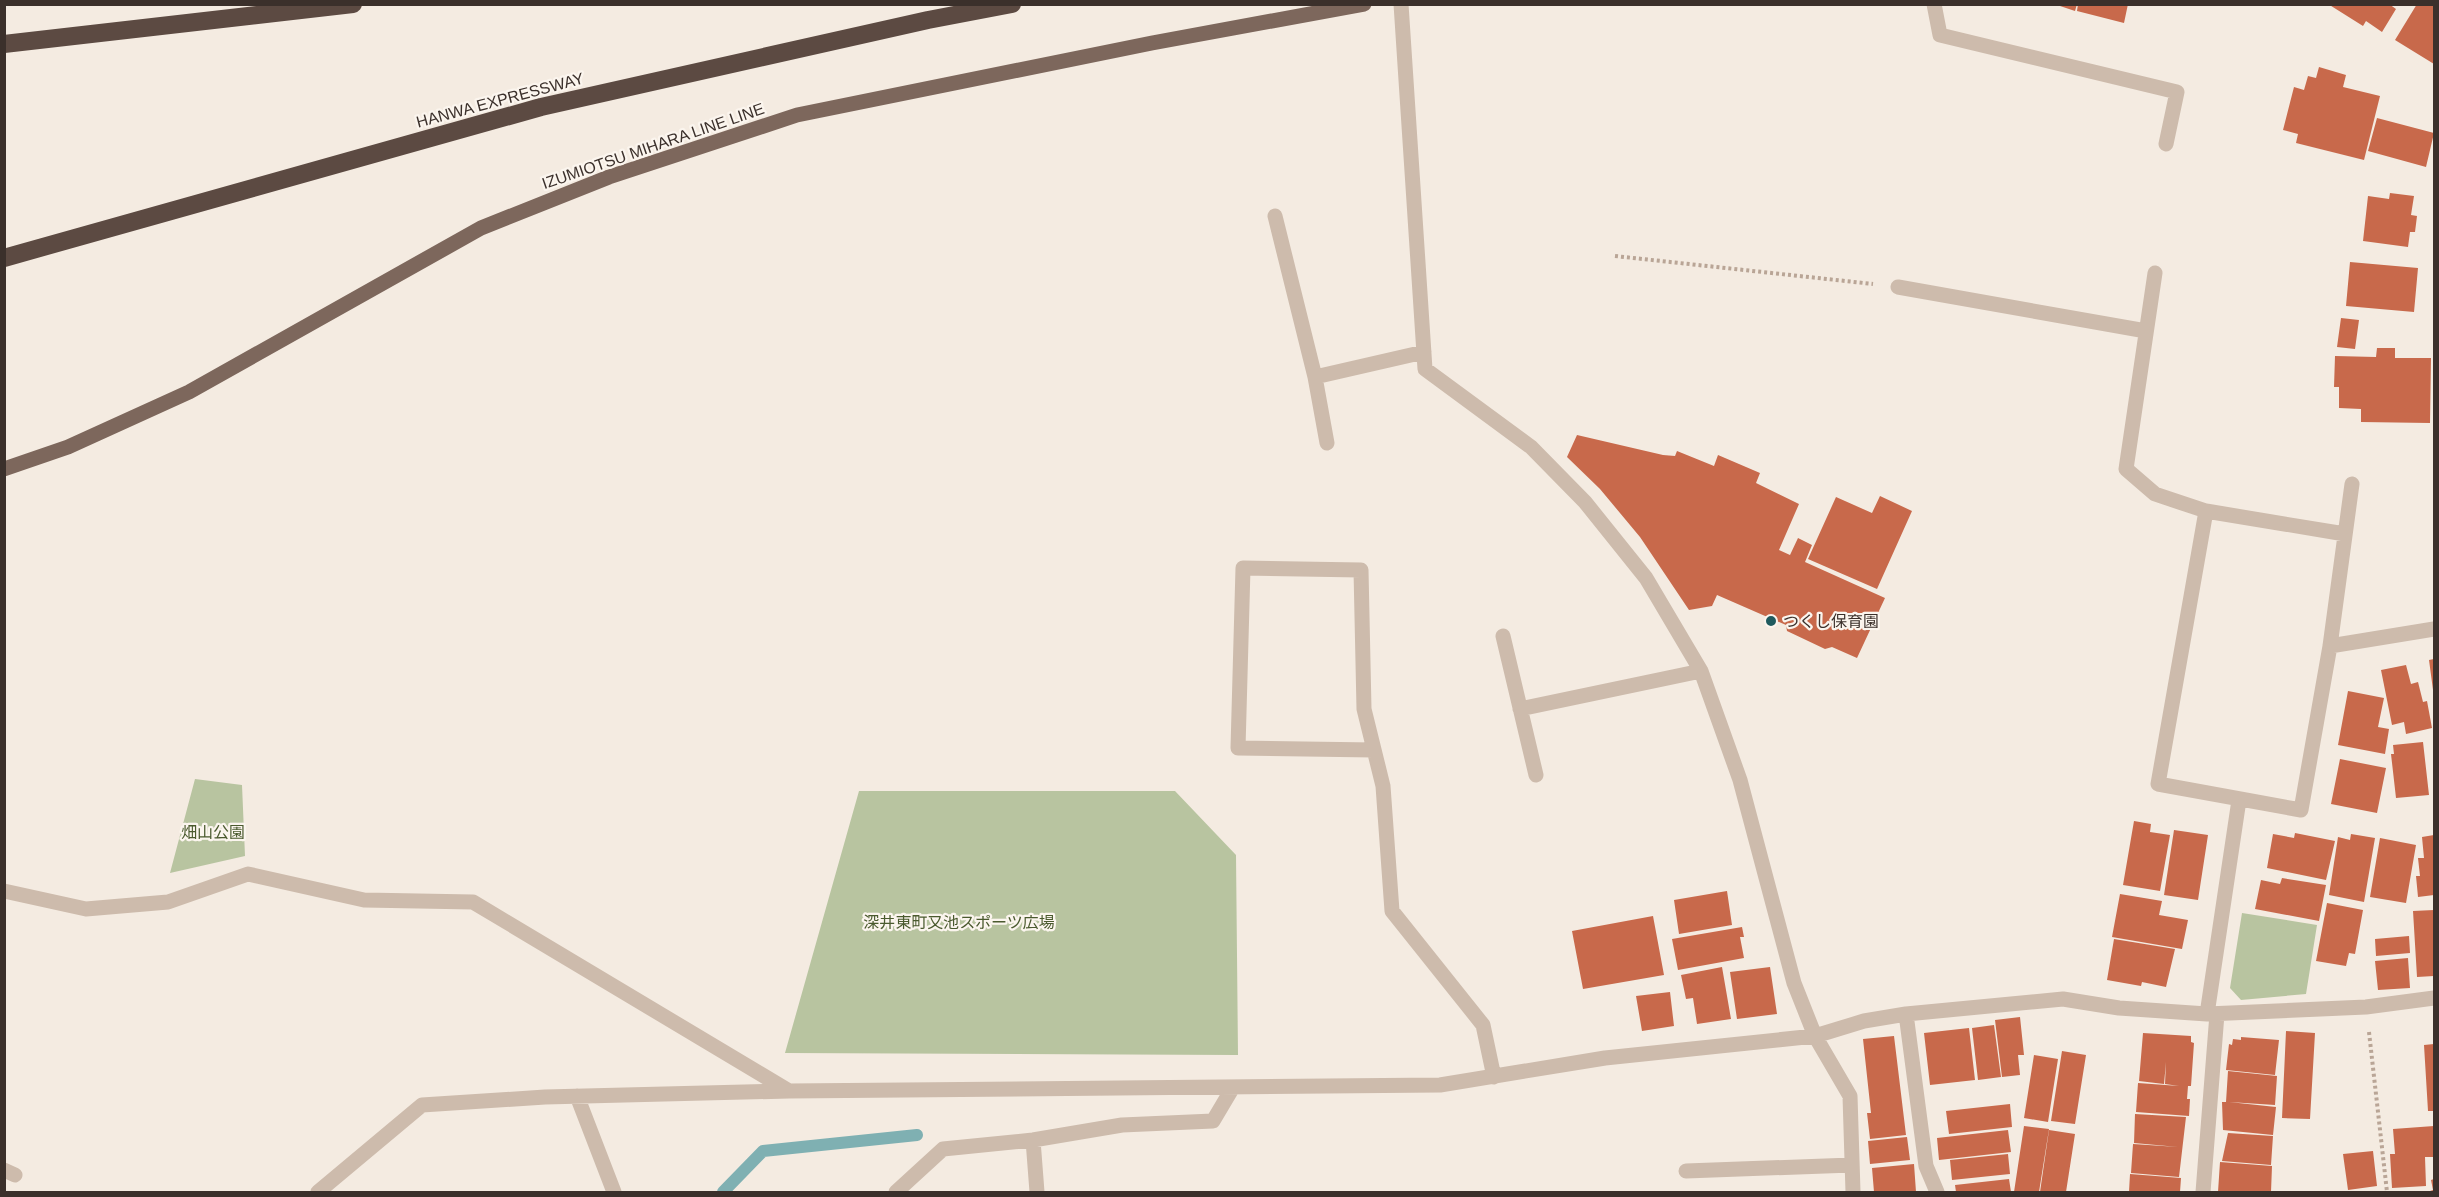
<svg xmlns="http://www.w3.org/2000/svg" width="2439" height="1197" font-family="Arial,'Noto Sans JP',sans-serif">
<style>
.green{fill:#b8c4a0}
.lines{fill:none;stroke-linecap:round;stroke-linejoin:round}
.stream{stroke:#7fb0b2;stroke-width:12}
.building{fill:#c8694b}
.path{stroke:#b9a596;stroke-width:4;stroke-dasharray:3 3;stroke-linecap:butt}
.minor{stroke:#cdbbac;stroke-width:15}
.major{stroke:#7d675c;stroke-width:15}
.highway{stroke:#5c4a42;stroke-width:18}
.poi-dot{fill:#1f5a5e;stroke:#fbf5ee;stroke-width:2}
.labels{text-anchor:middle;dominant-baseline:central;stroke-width:4.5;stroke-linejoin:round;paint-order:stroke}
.street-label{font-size:16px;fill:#3b302b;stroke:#fbf5ee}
.poi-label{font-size:16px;fill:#3b302b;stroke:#fbf5ee;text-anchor:start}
.park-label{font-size:16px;fill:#4a5a2e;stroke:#fbf5ee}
</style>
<rect width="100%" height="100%" fill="#f4ebe1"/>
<path class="green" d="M195 779 242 785 245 856 170 873Z
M859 791H1175L1236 855 1238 1055 785 1053Z
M2242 913 2317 925 2306 994 2241 1000 2230 988Z"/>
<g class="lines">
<path class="stream" d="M723 1192 763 1151 917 1135"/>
</g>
<path class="building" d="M2054 4H2077L2075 11Z
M2078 4H2128L2124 23 2077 11Z
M2328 4H2389L2396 9 2382 32 2366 21 2363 26Z
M2417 4H2434V64L2395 40Z
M2319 67 2346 75 2343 87 2380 96 2364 160 2296 143 2298 134 2283 130 2294 87 2304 90 2308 76 2316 78Z
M2377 118 2434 133 2426 167 2368 151Z
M2390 193 2414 196 2411 215 2417 216 2415 232H2410L2408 247 2363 241 2368 196 2389 199Z
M2350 262 2418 268 2414 312 2346 306Z
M2341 318 2359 320 2355 349 2337 347Z
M2377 348H2395V358H2431L2430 423 2361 422V409L2339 408V387H2334L2335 356 2376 357Z
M1577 435 1663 455 1675 456 1677 451 1714 466 1718 455 1760 473 1756 483 1799 504 1779 550 1790 555 1798 538 1812 545 1805 562 1885 598 1857 658 1832 647 1825 649 1787 631 1786 625 1717 595 1712 606 1689 610 1640 537 1600 489 1567 457Z
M1880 496 1912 511 1877 589 1808 559 1836 497 1872 513Z
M2434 659V690H2433L2429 660Z
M2406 665 2411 684 2418 682 2423 702 2427 701 2432 728 2406 734 2404 722 2392 725 2381 670Z
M2348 691 2384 698 2378 727 2389 729 2385 754 2338 745Z
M2423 742 2429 795 2396 798 2391 754H2394L2393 745Z
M2340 759 2386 768 2377 813 2331 804Z
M2134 821 2151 824 2150 832 2170 835 2160 891 2123 885Z
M2174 830 2208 835 2198 900 2164 895Z
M2295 833 2335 841 2326 880 2267 868 2273 834 2294 838Z
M2351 834 2375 838 2364 902 2329 895 2338 837 2350 840Z
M2434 835V895L2418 897 2416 876H2420L2418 858H2424L2422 837Z
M2380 838 2416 845 2406 903 2370 897Z
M2282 878 2326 885 2319 921 2255 909 2261 880 2280 884Z
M1727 891 1732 925 1679 934 1674 900Z
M2120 894 2162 901 2159 915 2188 920 2182 949 2112 937Z
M2327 903 2363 910 2355 954 2349 953 2346 966 2316 961Z
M2434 910V976L2417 977 2413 911Z
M1653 916 1664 975 1583 989 1572 931Z
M1742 927 1744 937H1740L1744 958 1678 970 1672 939Z
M2409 936 2410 953 2376 956 2375 939Z
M2114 939 2175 949 2166 987 2142 982 2141 986 2107 980Z
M2408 958 2410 988 2378 990 2375 961Z
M1722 967 1731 1019 1697 1024 1693 998 1686 999 1681 975Z
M1770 967 1777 1014 1737 1019 1730 972Z
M1670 992 1674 1026 1642 1031 1636 996Z
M2020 1017 2024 1055H2018L2020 1075 2002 1077 1995 1020Z
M1994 1025 2001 1077 1978 1080 1972 1028Z
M1969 1028 1975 1080 1930 1085 1924 1033Z
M2286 1031 2315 1033 2310 1119 2282 1118Z
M2143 1033 2191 1036V1042L2194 1043 2191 1086H2188L2187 1099H2190L2189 1116 2136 1112 2138 1083 2179 1086 2165 1084 2166 1062 2164 1084 2139 1081Z
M1894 1036 1906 1135 1870 1139 1867 1113H1871L1863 1039Z
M2241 1037 2279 1040 2275 1075 2226 1070 2229 1044 2232 1045 2233 1039 2241 1040Z
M2434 1044V1111H2428L2424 1045Z
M2062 1051 2086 1055 2075 1124 2051 1121Z
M2034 1055 2058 1059 2048 1122 2024 1118Z
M2228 1071 2277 1076 2275 1105 2229 1102 2276 1107 2273 1135 2223 1130 2222 1102H2226Z
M2010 1104 2012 1127 1949 1134 1946 1111Z
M2135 1114 2186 1117 2179 1177 2131 1173 2133 1144 2178 1147 2134 1143Z
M2024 1126 2049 1129 2039 1192H2014Z
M2434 1126V1157H2425L2426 1186 2392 1188 2390 1154H2395L2393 1129Z
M2008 1130 2011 1152 1939 1160 1937 1138Z
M2049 1130 2075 1134 2066 1192H2040Z
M2228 1133 2273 1136 2271 1165 2222 1161Z
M1907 1137 1910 1160 1870 1164 1868 1141Z
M2373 1151 2377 1186 2348 1190 2343 1154Z
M2008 1154 2010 1174 1952 1180 1950 1160Z
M2220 1162 2272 1166 2271 1192H2218Z
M1914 1164 1916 1192H1874L1872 1168Z
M2130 1174 2181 1178 2180 1192H2129Z
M2009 1179 2011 1192H1956L1955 1185Z
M2434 1179V1192H2427L2433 1190 2431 1180Z"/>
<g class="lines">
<path class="path" d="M1615 256 1873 284
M2369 1032 2387 1192"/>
<path class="minor" d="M1401 4 1425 369 1531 447 1585 502 1646 578 1701 671 1740 780 1794 983 1815 1036 1864 1021 1906 1014 2063 999 2119 1008 2207 1014 2366 1007 2434 998
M1934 4 1940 35 2177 92 2166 144
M1275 216 1315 377 1327 443
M2155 273 2126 469 2155 494 2206 511 2345 534
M1898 287 2146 331
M1315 377 1424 352
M2206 511 2158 784 2301 810 2330 646 2352 484
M1503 636 1536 775
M2330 646 2434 629
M1520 709 1701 671
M1374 750 1238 748 1243 568 1361 570 1364 709 1383 786 1392 911 1483 1025 1494 1077
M4 891 86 909 168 902 248 874 364 900 473 902 789 1091
M1906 1014 1926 1166 1937 1192
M2207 1014 2239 800
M577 1096 614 1192
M1033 1140 1037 1192
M4 1170 15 1175
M1686 1171 1852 1165
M318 1192 422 1105 545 1097 789 1091 1440 1085 1605 1058 1815 1036 1850 1096 1853 1192
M896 1192 943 1149 1033 1140 1122 1125 1213 1121 1232 1089
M2203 1192 2217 1014"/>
<path class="major" d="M4 469 68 447 189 392 481 228 609 177 797 115 1152 43 1364 4"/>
<path class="highway" d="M4 44 353 4
M4 258 541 107 928 20 1012 4"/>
</g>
<circle class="poi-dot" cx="1771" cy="621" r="6"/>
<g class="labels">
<g class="street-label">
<text transform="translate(500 100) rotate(-15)">HANWA EXPRESSWAY</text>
<text transform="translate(653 146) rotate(-19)">IZUMIOTSU MIHARA LINE LINE</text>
</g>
<g class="poi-label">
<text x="1783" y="621">つくし保育園</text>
</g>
<g class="park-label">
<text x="213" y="832">畑山公園</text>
<text x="959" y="922">深井東町又池スポーツ広場</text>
</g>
</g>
<rect width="2439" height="1197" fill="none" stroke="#3b302b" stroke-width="12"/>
</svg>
